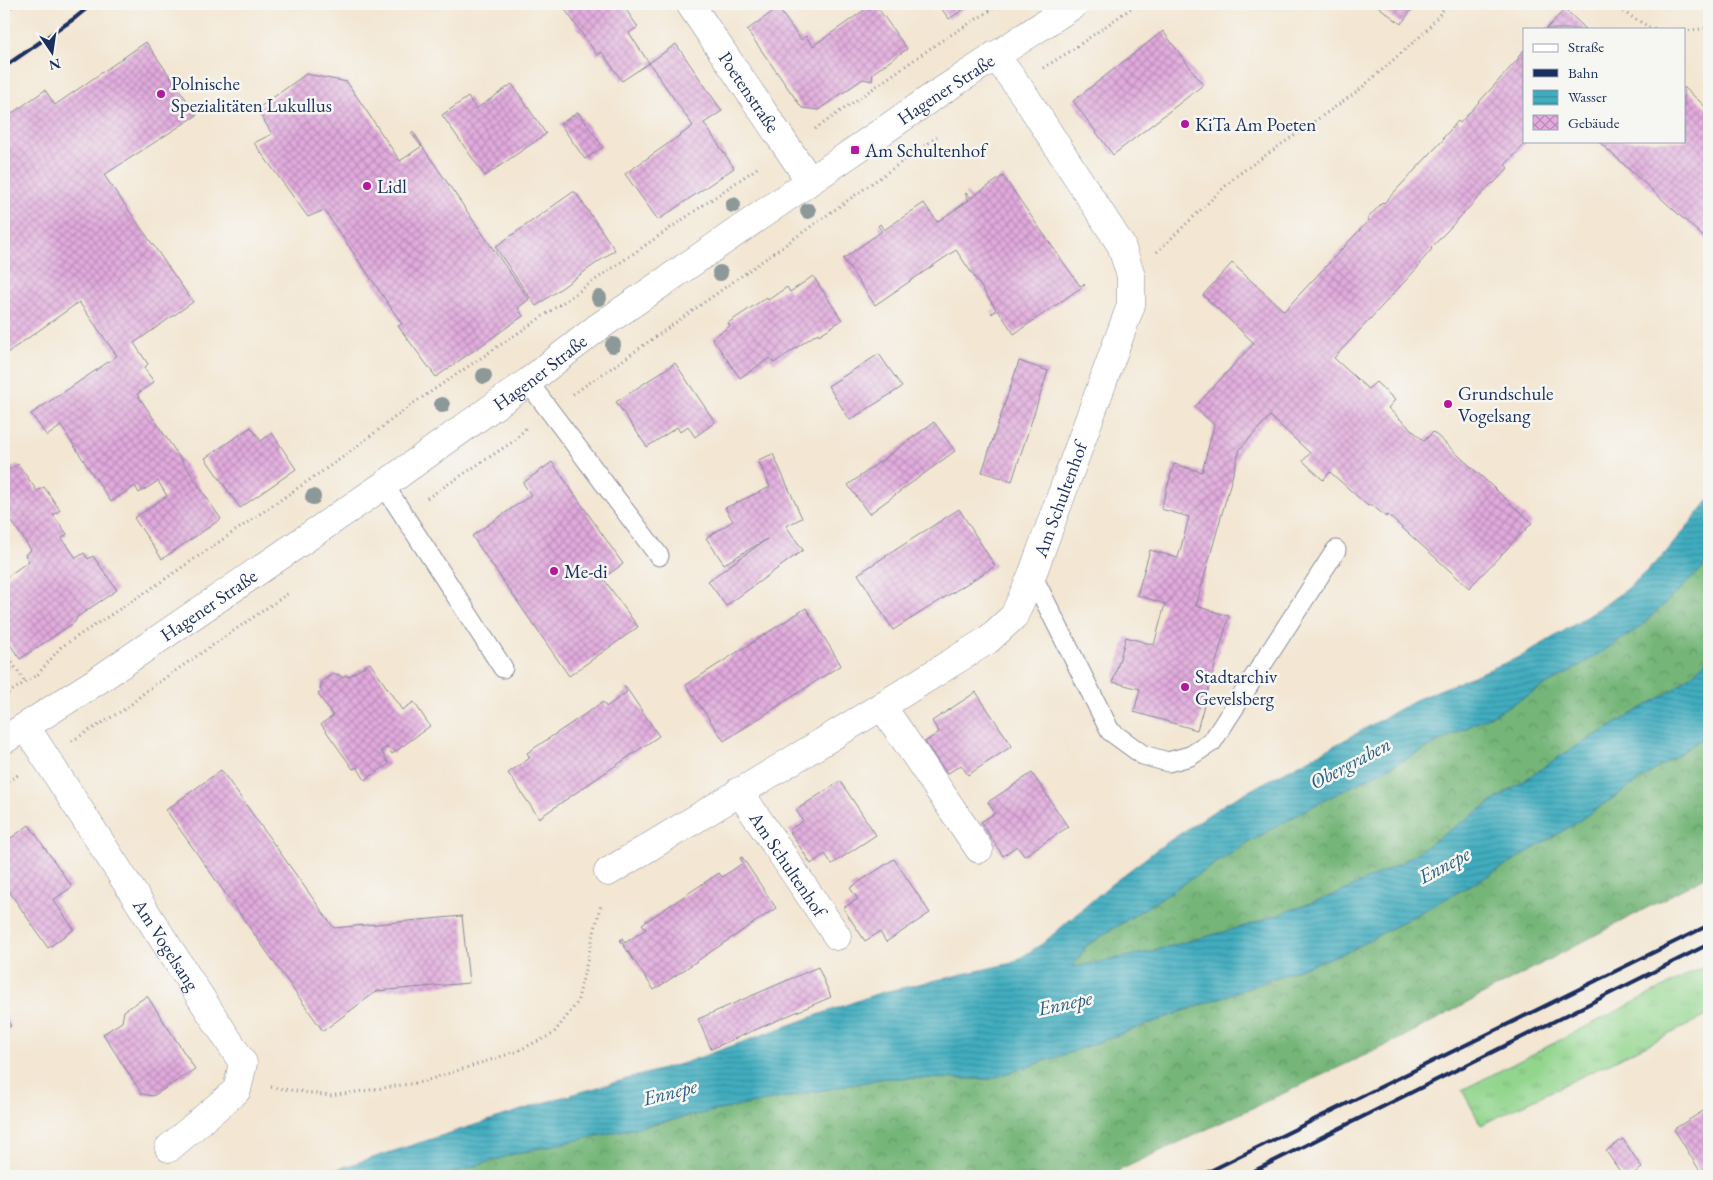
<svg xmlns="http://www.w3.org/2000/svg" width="1713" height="1180" font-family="'EB Garamond',serif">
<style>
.grass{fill:url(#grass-tufts);stroke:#568276}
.forest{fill:url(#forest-crowns);stroke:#48726b}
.water{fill:url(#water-rules);stroke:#2e6e8e}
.building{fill:url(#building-cross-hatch)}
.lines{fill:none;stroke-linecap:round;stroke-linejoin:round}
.lane-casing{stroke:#878a98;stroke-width:21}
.street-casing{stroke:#878a98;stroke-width:29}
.primary-casing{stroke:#878a98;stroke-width:29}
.path{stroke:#878a98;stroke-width:3;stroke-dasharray:1 4;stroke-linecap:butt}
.lane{stroke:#fff;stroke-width:19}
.street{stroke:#fff;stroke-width:28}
.primary{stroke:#fff;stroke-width:28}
.rail{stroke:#1b2f5e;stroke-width:4}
.tree{fill:#8d9899}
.poi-dot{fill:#b5179e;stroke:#f6f6f2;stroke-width:2}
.labels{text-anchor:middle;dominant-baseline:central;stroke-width:5;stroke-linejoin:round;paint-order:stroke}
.poi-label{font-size:19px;fill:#1b2f5e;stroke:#f6f6f2;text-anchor:start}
.street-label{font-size:19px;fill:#1b2f5e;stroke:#f6f6f2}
.water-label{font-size:20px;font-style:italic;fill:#285b80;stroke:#f6f6f2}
</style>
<defs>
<pattern id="grass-tufts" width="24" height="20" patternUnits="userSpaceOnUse" patternTransform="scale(1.25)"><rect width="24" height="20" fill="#92d58d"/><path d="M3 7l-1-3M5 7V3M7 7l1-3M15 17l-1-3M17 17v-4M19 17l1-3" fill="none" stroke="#7db77c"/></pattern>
<pattern id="forest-crowns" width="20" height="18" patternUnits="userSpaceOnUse" patternTransform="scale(1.25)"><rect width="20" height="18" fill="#75b678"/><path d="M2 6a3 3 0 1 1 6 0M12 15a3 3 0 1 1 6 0" fill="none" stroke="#5f9466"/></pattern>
<pattern id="water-rules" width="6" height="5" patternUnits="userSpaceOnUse" patternTransform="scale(1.25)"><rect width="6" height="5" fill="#41adbf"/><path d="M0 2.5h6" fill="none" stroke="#368d9e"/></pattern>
<pattern id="building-cross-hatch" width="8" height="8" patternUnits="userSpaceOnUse" patternTransform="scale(1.25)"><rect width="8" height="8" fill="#e2aadd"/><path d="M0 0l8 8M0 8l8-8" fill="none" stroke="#b68bb6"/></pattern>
</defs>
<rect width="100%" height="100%" fill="#f6f6f2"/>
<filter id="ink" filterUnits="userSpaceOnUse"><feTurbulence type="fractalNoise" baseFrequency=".02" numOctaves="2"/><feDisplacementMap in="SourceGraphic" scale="10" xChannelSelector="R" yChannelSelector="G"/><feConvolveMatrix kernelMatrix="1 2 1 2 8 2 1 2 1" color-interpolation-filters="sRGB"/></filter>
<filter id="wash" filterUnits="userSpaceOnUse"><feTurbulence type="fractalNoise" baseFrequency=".0096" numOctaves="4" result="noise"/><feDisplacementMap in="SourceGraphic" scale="20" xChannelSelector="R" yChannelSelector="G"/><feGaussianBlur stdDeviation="1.12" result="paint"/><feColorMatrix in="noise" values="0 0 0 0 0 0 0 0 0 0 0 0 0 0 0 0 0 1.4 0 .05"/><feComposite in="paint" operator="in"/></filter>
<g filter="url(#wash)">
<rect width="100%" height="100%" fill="#f3e6d2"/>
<path class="grass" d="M1709 964V1015L1481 1125 1462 1090Z"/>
<path class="forest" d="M1709 562V660L1673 690 1562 755 1403 862 1342 892 1246 926 1145 953 1072 968 1086 946 1246 844 1311 807 1496 713 1571 671 1638 629Z
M1709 734V875L1397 1040 1107 1176H444L517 1153 714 1111 886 1078 990 1079 1063 1055 1351 950 1491 874 1574 824Z"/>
<path class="water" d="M1709 500V562L1638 629 1571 671 1496 713 1311 807 1246 844 1086 946 1073 967 1145 953 1246 926 1342 892 1403 862 1562 755 1673 690 1709 660V734L1574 824 1491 874 1351 950 1063 1055 990 1079 886 1078 714 1111 517 1153 444 1176H316L556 1099 684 1063 879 993 1012 963 1042 944 1109 886 1159 848 1226 803 1354 735 1415 700 1522 656 1577 623 1626 590 1663 556Z"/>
<g id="blocks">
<path class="building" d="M570 4H622L638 27 629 33 649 63 622 81 602 52 597 55 564 8Z
M873 4H875L907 49 873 73 872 81 863 79 818 110 802 108 747 30 778 8 801 40 806 36 813 46Z
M938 4H971L949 19Z
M1375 4H1416L1401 24Z
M1565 9 1586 29H1546Z
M1163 31 1203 85 1113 155 1073 101Z
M146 42 197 115 104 175 193 302 134 343 148 364 144 368 154 382 137 394 221 519 162 559 134 518 167 496 158 481 139 493 135 486 111 502 61 426 47 436 31 414 117 356 79 302 4 355V119L45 90 55 105Z
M676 44 722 111 704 123 734 168 658 220 625 174 693 126 649 63Z
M1524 50V141H1528L1505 165 1508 168 1493 184 1492 183 1431 248 1432 249 1419 264 1420 265 1334 358 1368 389 1376 382 1395 400 1388 408 1424 441 1433 432 1532 523 1469 588 1388 515 1386 517 1371 504 1368 506 1330 472 1323 480 1303 461 1310 453 1270 416 1240 449 1196 606 1229 616 1197 730 1134 712 1140 689 1113 682 1126 637 1154 645 1165 604 1137 595 1150 550 1178 558 1189 517 1161 509 1174 464 1202 472 1214 425 1195 407 1254 343 1203 295 1232 263 1284 311 1369 220 1367 219 1383 202 1384 203 1444 139 1443 138 1458 121 1460 123 1519 58 1518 57Z
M306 74 347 82 400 161 422 146 500 259 529 299 518 308 523 316 436 377 398 326 402 324 324 210 308 217 254 143 272 134 257 109Z
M512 84 546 134 485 176 442 115 468 97 476 109Z
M1684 87 1709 110V242L1598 141H1684Z
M578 112 603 147 585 159 560 124Z
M413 132 422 145 421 146 411 133Z
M1003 176 1080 286 1084 284 1085 285 1014 334 998 310 992 314 991 313 996 309 956 250 875 305 843 259 882 231 878 226 880 224 884 230 924 203 937 222 969 200 965 194 967 193 971 198Z
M573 192H575L615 250 536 306 495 247Z
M813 276 842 320 819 335 818 333 774 363 770 358 740 378 712 338 730 326 728 323 767 297 768 300 787 287 790 292Z
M879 354 902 387 850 420 828 386Z
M1019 361 1048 371 1012 481 982 472Z
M675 363 715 422 695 437 688 426 680 432 677 427 647 447 616 402Z
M934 422 955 451 869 514 848 485Z
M251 427 261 441 272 433 296 469 240 508 205 458Z
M773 454 802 518 786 526 803 550 726 606 708 581 767 539 724 564 706 538 733 521 725 508 770 487 758 460Z
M552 462 623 564 603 578 638 627 569 676 472 536 531 495 523 483Z
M18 464 37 491 44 487 60 510 53 515 67 534 62 538 76 558 84 553 88 559 93 556 117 590 77 617 75 622 20 659 4 636V579L29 561 25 555 31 550 4 510V473Z
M959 509 995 566 893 630 858 574Z
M4 520 9 527 4 531Z
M806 608 841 665 724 741 686 685Z
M4 658 10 667 4 671Z
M370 663 402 710 414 702 430 726 392 754 387 747 381 751 389 764 365 780 357 767 353 769 321 724 333 716 318 694 322 691 320 689 322 681 333 674 340 675 342 678 346 675 348 677Z
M625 686 659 736 539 818 508 773 530 758 527 753 603 702 606 707 627 692 624 687Z
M976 692 1012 746 968 775 961 765 947 774 925 742 939 732 932 721Z
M221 770 334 928 462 916 469 983 377 991 323 1031 166 810Z
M1032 773 1068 827 1024 856 1017 846 1003 856 981 822 995 813 988 802Z
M840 781 876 835 832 864 825 854 811 864 789 830 803 821 796 810Z
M29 825 72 887 53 900 74 929 48 948 4 884V843Z
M742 857 776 908 654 990 620 940 622 938 625 943 646 929 642 924 719 873 722 877 743 863 740 858Z
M894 859 930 913 886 942 880 932 865 941 843 908 858 899 850 888Z
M818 967 831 997 711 1049 698 1019Z
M147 996 195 1069 153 1096 142 1094 103 1034 122 1022 124 1011Z
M4 1015 11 1026 4 1031Z
M1705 1110 1709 1116V1176H1703L1674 1129Z
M1623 1139 1642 1168 1630 1176H1623L1606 1151Z"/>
</g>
</g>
<g filter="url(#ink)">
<use href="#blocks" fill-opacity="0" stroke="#878a98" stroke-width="1"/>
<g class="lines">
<defs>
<path id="lane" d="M528 382 659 556
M384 485 503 668
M1032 575 1110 731 1143 755 1168 762 1190 756 1212 742 1336 550"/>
<g id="street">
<path id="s1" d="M690 4 810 181"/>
<path d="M882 706 979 849"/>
<path id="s2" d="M26 727 243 1063 237 1090 169 1148"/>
<path id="s3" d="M739 791 837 936"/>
<path id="s4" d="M608 872 882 706 988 640 1014 616 1032 575 1131 305V276L1121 245 1025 96 995 55"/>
</g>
<g id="primary">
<path id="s5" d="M4 740 97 681 384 485 528 382 597 328 931 98 1075 4"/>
</g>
</defs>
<use href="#lane" class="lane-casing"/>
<use href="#street" class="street-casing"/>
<use href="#primary" class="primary-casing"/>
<path class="path" d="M1610 4 1649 27 1658 29
M1684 31 1709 28
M1043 68 1069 52 1137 4
M815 129 941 41 1001 4
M1157 252 1236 176 1358 91 1425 32 1448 4
M573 394 623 360 937 137
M427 498 514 441 527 427
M4 650 25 682
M4 696 38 674 61 647 149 590 343 457 411 405 533 323 760 166
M72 741 128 707 146 691 290 592
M4 784 18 775
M271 1087 330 1096 422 1082 515 1052 553 1034 577 1003 601 904"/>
<use href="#lane" class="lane"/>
<use href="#street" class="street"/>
<use href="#primary" class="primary"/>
<path class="rail" d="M4 10 14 4
M4 67 75 18 92 4
M1200 1176 1709 925
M1244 1176 1709 944"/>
</g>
<g class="tree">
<circle cx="733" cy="205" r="8"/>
<circle cx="808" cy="211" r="8"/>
<circle cx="720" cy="273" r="8"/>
<circle cx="599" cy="298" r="8"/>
<circle cx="613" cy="345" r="8"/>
<circle cx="484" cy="376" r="8"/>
<circle cx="442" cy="405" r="8"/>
<circle cx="313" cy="497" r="8"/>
</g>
</g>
<g class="poi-dot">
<circle cx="161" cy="94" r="5"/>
<circle cx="1185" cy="124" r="5"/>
<rect x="850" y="145" width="10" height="10" rx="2.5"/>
<circle cx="367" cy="186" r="5"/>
<circle cx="1448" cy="404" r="5"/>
<circle cx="554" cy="571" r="5"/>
<circle cx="1185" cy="687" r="5"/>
</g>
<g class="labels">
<g class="poi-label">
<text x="171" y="83">Polnische<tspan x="171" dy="22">Spezialitäten Lukullus</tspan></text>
<text x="1195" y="124">KiTa Am Poeten</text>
<text x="865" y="150">Am Schultenhof</text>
<text x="377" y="186">Lidl</text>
<text x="1458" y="393">Grundschule<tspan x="1458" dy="22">Vogelsang</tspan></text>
<text x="564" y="571">Me-di</text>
<text x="1195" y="676">Stadtarchiv<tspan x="1195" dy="22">Gevelsberg</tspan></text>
</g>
<g class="street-label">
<text stroke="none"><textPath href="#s5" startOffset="1145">Hagener Straße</textPath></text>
<text stroke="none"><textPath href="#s1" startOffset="106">Poetenstraße</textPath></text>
<text stroke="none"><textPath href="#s5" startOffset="650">Hagener Straße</textPath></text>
<text stroke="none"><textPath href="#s4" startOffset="606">Am Schultenhof</textPath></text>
<text stroke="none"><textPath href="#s5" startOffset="245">Hagener Straße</textPath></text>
<text stroke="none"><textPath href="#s3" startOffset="88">Am Schultenhof</textPath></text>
<text stroke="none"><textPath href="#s2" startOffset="259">Am Vogelsang</textPath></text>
</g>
<g class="water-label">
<text transform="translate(1350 763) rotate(-28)">Obergraben</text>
<text transform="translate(1444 865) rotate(-28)">Ennepe</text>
<text transform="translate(1065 1003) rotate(-12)">Ennepe</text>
<text transform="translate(670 1092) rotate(-14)">Ennepe</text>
</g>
</g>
<rect width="1713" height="1180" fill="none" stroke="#f6f6f2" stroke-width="20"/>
<rect x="1523" y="28" width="162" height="115" fill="#f6f6f2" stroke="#9ea6b7"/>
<rect x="1533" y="44" width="25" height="8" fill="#ffffff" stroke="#9ea6b7"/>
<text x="1568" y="52" font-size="15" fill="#1b2f5e">Straße</text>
<rect x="1533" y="69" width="25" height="8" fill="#1b2f5e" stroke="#9ea6b7"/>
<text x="1568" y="78" font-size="15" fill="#1b2f5e">Bahn</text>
<rect x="1533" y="90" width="25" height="15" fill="url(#water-rules)" stroke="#9ea6b7"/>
<text x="1568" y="102" font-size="15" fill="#1b2f5e">Wasser</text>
<rect x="1533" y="115" width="25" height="15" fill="url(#building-cross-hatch)" stroke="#9ea6b7"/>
<text x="1568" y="128" font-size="15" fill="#1b2f5e">Gebäude</text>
<g transform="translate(52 52) rotate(167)" stroke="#f6f6f2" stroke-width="4" paint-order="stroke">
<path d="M0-4L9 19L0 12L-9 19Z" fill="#1b2f5e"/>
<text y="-8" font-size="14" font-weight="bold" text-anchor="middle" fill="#1b2f5e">N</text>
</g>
</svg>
